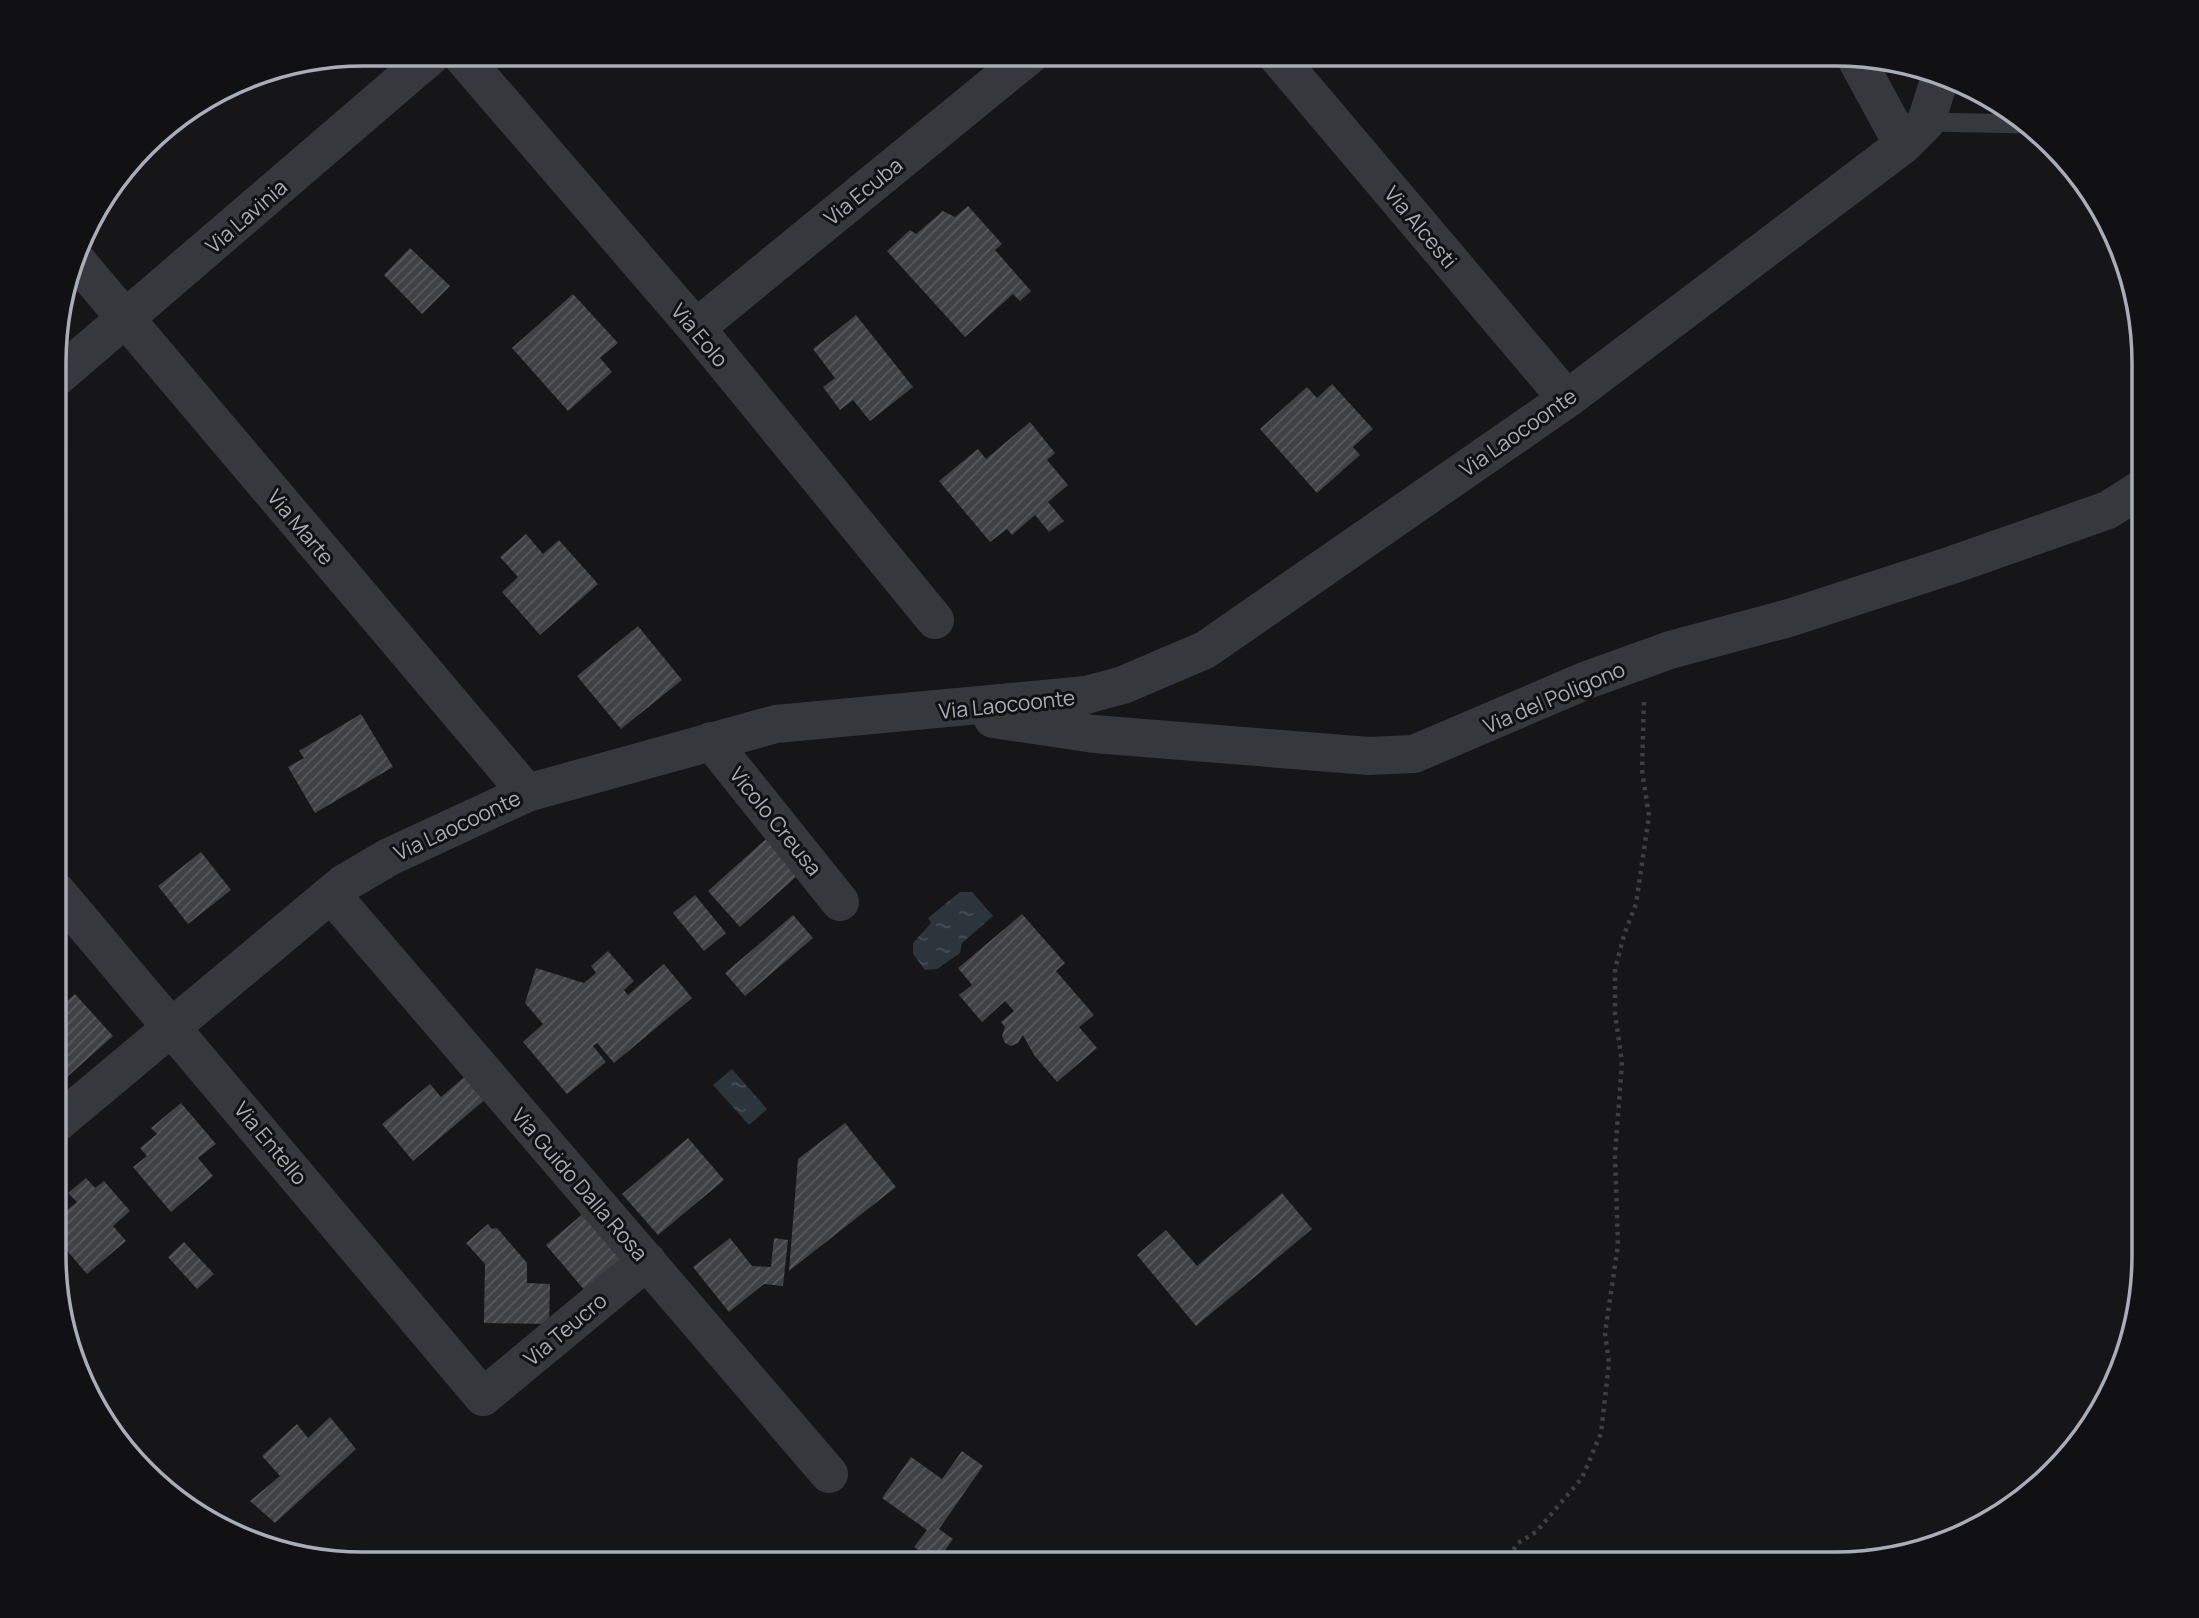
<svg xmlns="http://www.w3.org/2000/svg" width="2199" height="1618" font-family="Manrope,sans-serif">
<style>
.water{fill:url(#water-ripples)}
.building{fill:url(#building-hatch)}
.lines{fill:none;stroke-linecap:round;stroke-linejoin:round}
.path{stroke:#3d3f44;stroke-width:4.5;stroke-dasharray:3.5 5;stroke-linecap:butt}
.service{stroke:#37383d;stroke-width:19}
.minor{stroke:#37383d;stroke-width:38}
.labels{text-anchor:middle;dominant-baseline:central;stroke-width:6;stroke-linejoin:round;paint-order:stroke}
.street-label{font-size:21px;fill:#a8adb8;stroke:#111113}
.rim{fill:none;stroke:#a8adb8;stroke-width:3.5}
</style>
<defs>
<pattern id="water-ripples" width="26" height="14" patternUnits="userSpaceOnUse" patternTransform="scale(1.75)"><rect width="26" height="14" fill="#2c353c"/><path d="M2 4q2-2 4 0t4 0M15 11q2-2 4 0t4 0" fill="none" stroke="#485056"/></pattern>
<pattern id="building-hatch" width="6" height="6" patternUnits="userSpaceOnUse" patternTransform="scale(1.75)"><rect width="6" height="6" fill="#404145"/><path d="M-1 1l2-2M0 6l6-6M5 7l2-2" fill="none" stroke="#595a5e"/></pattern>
</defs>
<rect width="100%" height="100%" fill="#161618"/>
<path class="water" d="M960 892H972L993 916 962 943 960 953 937 969 925 970 913 954V943L931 923 928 918Z
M732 1069 767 1109 749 1125 713 1085Z"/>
<path class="building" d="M968 206 1002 244 995 250 1031 291 1020 301 1013 294 965 337 887 251 910 230 916 234 943 211 955 217Z
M410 248 450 286 422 314 384 275Z
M573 294 618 343 600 358 612 372 568 411 512 348Z
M856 315 913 387 870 421 853 400 840 410 823 387 835 378 813 349Z
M1332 384 1373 429 1353 447 1360 455 1317 493 1260 429 1307 387 1317 398Z
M1030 422 1055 453 1047 460 1068 485 1048 502 1064 521 1049 532 1035 515 1012 535 1007 529 990 542 939 481 978 449 986 459Z
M526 534 543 554 559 540 598 584 540 635 502 592 518 577 500 557Z
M638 626 682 680 621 729 577 676Z
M361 714 393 767 315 813 288 767 304 758 299 751Z
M766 839 798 875 740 927 708 891Z
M201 852 231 890 188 924 158 886Z
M695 895 726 933 704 951 673 913Z
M1022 914 1065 963 1056 971 1094 1015 1079 1027 1097 1048 1057 1082 1034 1055 1023 1035 1018 1043 1011 1046 1005 1043 1002 1036 1005 1027 1001 1022 1014 1011 1005 1001 982 1022 959 995 972 985 958 968Z
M793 915 813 938 745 996 725 973Z
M608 951 634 981 624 990 628 995 664 964 692 998 614 1063 597 1043 593 1046 606 1062 567 1094 523 1042 543 1024 525 1003 536 968 584 983 596 973 591 966Z
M75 994 113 1036 57 1086V1010Z
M468 1074 488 1097 413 1161 382 1124 430 1084 441 1097Z
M181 1103 216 1144 198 1158 213 1176 171 1212 133 1167 147 1156 140 1148 157 1134 151 1128Z
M845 1123 896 1187 789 1271 798 1159Z
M688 1138 724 1180 658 1235 622 1194Z
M86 1178 95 1188 104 1181 130 1211 113 1226 126 1241 87 1274 57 1239V1234L68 1224 61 1215 77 1202 68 1193Z
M1282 1193 1312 1229 1196 1326 1137 1255 1166 1230 1197 1266Z
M585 1212 626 1259 587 1293 546 1245Z
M488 1224 492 1229 497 1228 527 1263V1283L550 1284 549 1324 484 1323 485 1264 466 1243Z
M730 1238 752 1266 771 1267 774 1238 788 1240 783 1286 764 1284 729 1312 693 1267Z
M184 1242 214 1274 197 1289 168 1257Z
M330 1417 356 1449 275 1523 250 1501 280 1476 262 1456 297 1424 308 1438Z
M962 1451 983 1466 939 1529 953 1539 937 1562 914 1547 927 1530 882 1498 911 1457 942 1479Z
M230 1520 255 1542 223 1528Z"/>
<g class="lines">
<path class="path" d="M1504 1564 1518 1543 1536 1532 1582 1478 1601 1433 1609 1363 1605 1333 1618 1245 1615 1155 1622 1062 1615 1014V969L1624 935 1636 904 1649 816 1642 770 1644 700"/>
<path class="service" d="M1926 122 2028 124"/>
<path class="minor" d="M460 54 696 328 935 620
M1276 55 1567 399
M1854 55 1903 145
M76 260 527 793
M696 328 1030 55
M57 377 433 54
M993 719 1094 734 1369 756 1414 754 1587 680 1670 650 1789 618 1952 565 2108 510 2144 487
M711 741 840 902
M57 892 483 1397 647 1261
M331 894 829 1474
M57 1123 343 884 389 857 527 793 776 724 1086 695 1123 685 1205 650 1567 399 1903 145 1926 122 1941 74"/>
</g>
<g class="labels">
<g class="street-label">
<text transform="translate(863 191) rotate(-39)">Via Ecuba</text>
<text transform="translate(246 216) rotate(-41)">Via Lavinia</text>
<text transform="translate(1421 227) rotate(50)">Via Alcesti</text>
<text transform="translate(700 335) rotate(50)">Via Eolo</text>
<text transform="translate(1518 432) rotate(-35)">Via Laocoonte</text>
<text transform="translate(301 527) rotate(50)">Via Marte</text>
<text transform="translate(1554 697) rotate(-23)">Via del Poligono</text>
<text transform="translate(1007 704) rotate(-6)">Via Laocoonte</text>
<text transform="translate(776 821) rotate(51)">Vicolo Creusa</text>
<text transform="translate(457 825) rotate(-25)">Via Laocoonte</text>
<text transform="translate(271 1143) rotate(50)">Via Entello</text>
<text transform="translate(580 1184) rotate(49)">Via Guido Dalla Rosa</text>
<text transform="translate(565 1329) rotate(-40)">Via Teucro</text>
</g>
</g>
<path d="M0 0H2199V1618H0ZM363 66H1835A297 297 0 0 1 2132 363V1255A297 297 0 0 1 1835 1552H363A297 297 0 0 1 66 1255V363A297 297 0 0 1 363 66Z" fill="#111113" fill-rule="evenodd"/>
<path class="rim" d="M363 66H1835A297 297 0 0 1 2132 363V1255A297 297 0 0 1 1835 1552H363A297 297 0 0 1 66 1255V363A297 297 0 0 1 363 66Z"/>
</svg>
